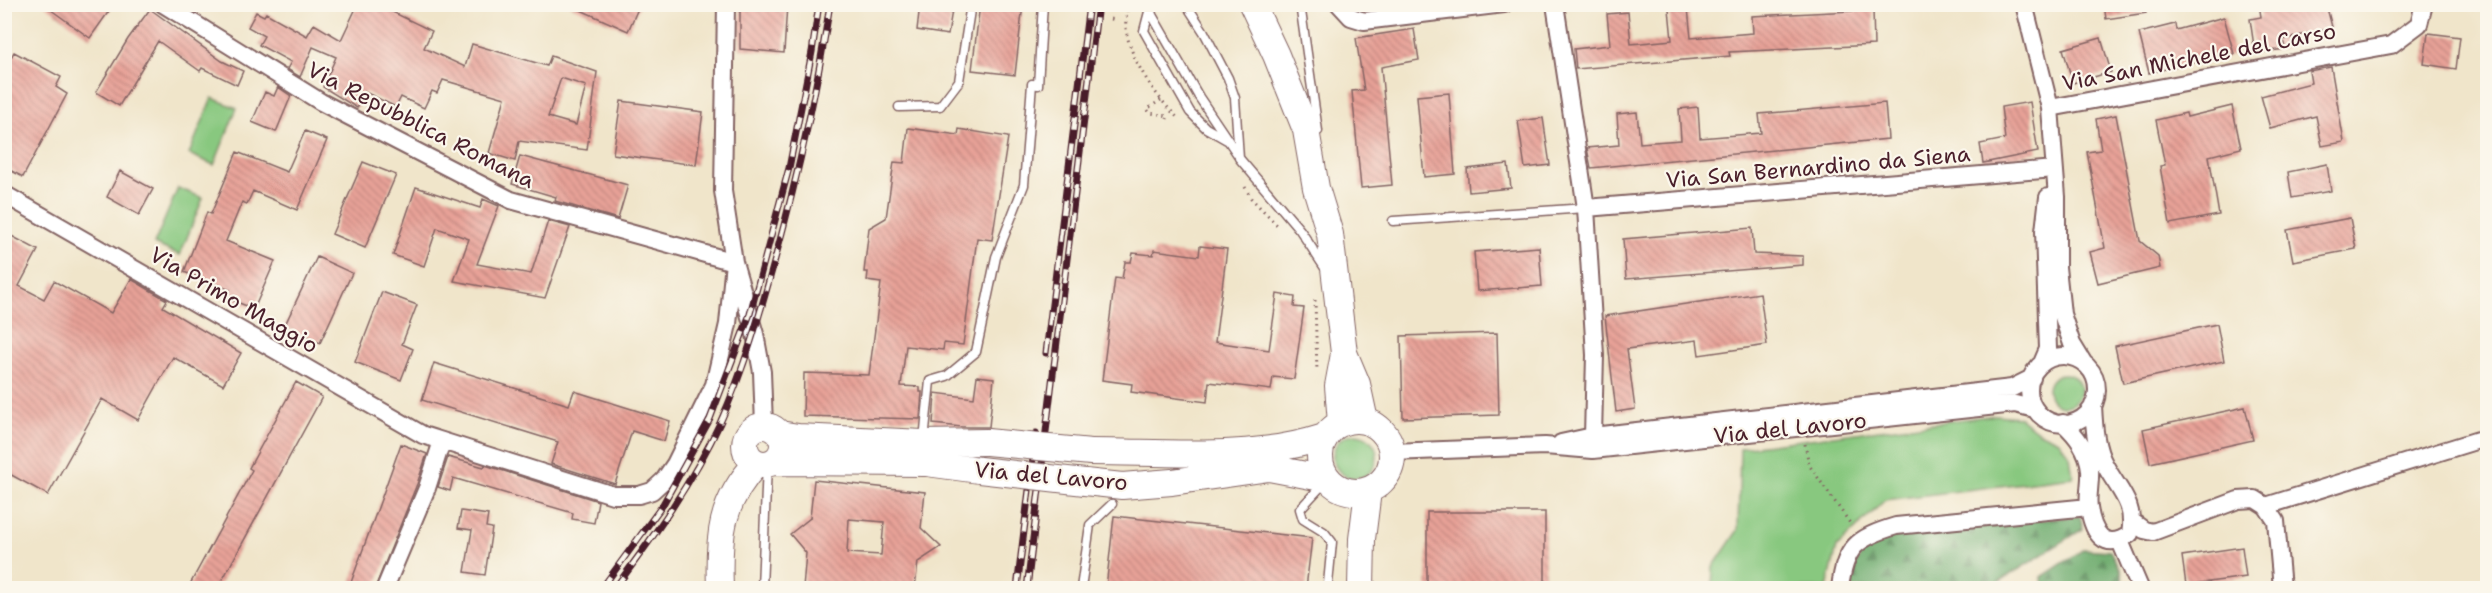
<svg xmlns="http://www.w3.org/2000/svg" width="2492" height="593" font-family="'Shantell Sans',sans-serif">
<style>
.grass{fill:#88c87f;stroke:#697455;stroke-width:1.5}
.forest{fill:url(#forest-firs);stroke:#5c664c;stroke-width:1.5}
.building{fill:url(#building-back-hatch);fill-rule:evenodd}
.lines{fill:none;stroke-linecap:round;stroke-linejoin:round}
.service-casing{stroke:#846463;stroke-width:11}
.minor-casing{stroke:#846463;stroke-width:20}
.primary-casing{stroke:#846463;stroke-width:28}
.path{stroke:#846463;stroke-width:3;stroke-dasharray:1.5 4.5;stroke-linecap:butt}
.service{stroke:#fff;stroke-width:8}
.minor{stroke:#fff;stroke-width:16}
.primary{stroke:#fff;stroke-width:26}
.rail-casing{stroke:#4a1f2b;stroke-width:7}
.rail{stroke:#fbf7ec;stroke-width:4.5;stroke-dasharray:14;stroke-linecap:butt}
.primary-bridge-casing{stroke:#846463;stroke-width:28;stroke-linecap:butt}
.primary-bridge{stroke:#fff;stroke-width:26}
.labels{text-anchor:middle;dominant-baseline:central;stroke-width:4.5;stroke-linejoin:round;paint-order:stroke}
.street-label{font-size:22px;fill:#4a1f2b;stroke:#fbf7ec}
</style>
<defs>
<pattern id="forest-firs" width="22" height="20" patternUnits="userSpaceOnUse" patternTransform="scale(1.5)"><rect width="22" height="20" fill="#6eac6e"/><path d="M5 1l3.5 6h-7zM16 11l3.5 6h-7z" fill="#5c8b5b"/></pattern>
<pattern id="building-back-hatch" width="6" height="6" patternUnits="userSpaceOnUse" patternTransform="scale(1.5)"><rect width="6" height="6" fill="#e8a298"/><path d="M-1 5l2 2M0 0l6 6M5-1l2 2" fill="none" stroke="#be837c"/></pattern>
</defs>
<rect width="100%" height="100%" fill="#fbf7ec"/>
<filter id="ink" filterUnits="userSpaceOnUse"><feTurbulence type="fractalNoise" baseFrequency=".0167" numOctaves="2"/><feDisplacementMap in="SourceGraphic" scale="12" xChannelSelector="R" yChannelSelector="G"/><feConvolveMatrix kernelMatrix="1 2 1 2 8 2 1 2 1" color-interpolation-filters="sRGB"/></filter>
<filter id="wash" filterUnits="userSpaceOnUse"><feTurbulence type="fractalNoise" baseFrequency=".008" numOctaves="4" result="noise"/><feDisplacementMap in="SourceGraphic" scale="24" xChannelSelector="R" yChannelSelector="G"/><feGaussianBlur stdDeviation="1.35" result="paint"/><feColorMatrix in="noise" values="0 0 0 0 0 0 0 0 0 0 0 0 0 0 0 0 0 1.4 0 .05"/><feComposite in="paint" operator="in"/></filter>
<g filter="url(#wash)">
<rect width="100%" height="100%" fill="#f0e5ca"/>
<path class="grass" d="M212 98 237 108 214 165 189 154Z
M178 188 203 198 180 255 154 244Z
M2048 390a16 16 0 1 1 32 0a16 16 0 1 1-32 0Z
M1996 415 2019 417 2039 432 2059 441 2070 456 2073 477 1885 500 1837 547 1827 588H1712L1713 567 1738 530 1740 448Z
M1333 456a22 22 0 1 1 44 0a22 22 0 1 1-44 0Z"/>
<path class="forest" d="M2080 516 2083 529 1989 588H1849C1853 552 1872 542 1905 533Z
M2084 549 2110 551 2121 571 2125 588H2043L2042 577Z"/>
<g id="blocks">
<path class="building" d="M43 4H114L90 38Z
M358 4H376L432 31 424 48 465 67 472 44 547 66 551 56 597 72 587 150 519 141 515 161 489 153 505 98 443 80 437 93 432 91 424 108 401 97 396 107 365 92 357 108 323 87 336 57 313 47 300 77 287 69 291 62 259 45 264 36 248 27 256 12 264 16 266 13 307 36 314 24 341 40ZM561 78 586 86 576 125 548 117Z
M567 4H640L628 31Z
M740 4H787L784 53 740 49Z
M920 4H953L948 35 917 30Z
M980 4H1023L1015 75 972 70Z
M2104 4H2146V13L2106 19Z
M2259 4H2326L2332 27 2283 40 2285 49 2255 53 2250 19 2261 17Z
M1688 8 1691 38 1753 33 1752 16 1873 10 1874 45 1729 52 1730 56 1576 69 1574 49 1610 45 1607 14 1628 12 1631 44 1672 40 1669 9Z
M150 9 222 61 243 71 237 85 202 68 200 71 158 41 119 106 96 92 128 39Z
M2224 17 2234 54 2202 63 2201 60 2149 73 2139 33 2175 24 2176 30Z
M1414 29 1419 60 1381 67 1392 185 1361 188 1352 91 1364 90 1356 38Z
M2428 33 2460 37 2456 69 2424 64Z
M2101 38 2111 72 2073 83 2063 49Z
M14 52 61 77 56 87 67 94 23 177 4 167V70Z
M2331 67 2344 142 2322 146 2316 116 2270 128 2261 96 2311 83 2309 71Z
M278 87 291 96 276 132 252 122 265 92 274 96Z
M1449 93 1455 174 1424 177 1417 96Z
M621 101 703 112 696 165 613 154Z
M2030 102 2038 152 1983 163 1980 144 2005 139 2001 107Z
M1885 103 1888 139 1591 168 1587 148 1619 145 1617 114 1637 112 1640 143 1681 140 1679 109 1698 107 1700 138 1761 133 1759 114Z
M2232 106 2241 148 2209 156 2219 215 2170 224 2160 166 2165 165 2156 120 2186 113 2187 117Z
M2116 115 2140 241 2158 256 2160 268 2098 283 2090 252 2105 248 2087 152 2101 150 2096 119Z
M1543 118 1550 165 1525 168 1518 121Z
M908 128 958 135 959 129 1008 137 992 240 977 238 963 345 944 343 943 350 906 346 901 386 920 387V392H922L920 419 803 416 804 373 869 375 881 283 867 281 868 272H864L869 228 886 218 894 162 904 163Z
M305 131 327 140 297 210 253 191 247 204 242 202 226 241 275 261 254 309 227 298 230 290 184 272 207 212 211 214 237 152 287 172Z
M520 156 628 185 618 219 555 201 556 197 512 184Z
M363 162 396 175 365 248 332 234Z
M1508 164 1511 188 1469 192 1467 169Z
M2327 164 2331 191 2292 198 2288 172Z
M120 171 153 189 139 215 107 197Z
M416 187 480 208 483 199 499 206 477 264 531 274 548 221 570 227 545 298 454 281 469 239 437 228 424 266 393 255Z
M2350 218 2356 249 2293 261 2287 230Z
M1752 228 1754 254 1803 256V265L1626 279 1623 239Z
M4 232 38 250 19 286 44 299 54 281 111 313 131 279 167 300 163 307 241 353 223 385 173 357 138 420 102 399 48 495 4 471Z
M1200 246 1227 249 1215 342 1269 350 1277 294 1295 297 1294 307 1304 308 1294 379 1273 377 1271 390 1209 382 1207 402 1131 392 1132 384 1102 380 1115 278 1122 279 1125 262H1131L1133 253 1153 255 1154 250 1199 256Z
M1539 247 1542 286 1477 291 1474 252Z
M317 257 352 273 320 343 284 327Z
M382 292 417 305 402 344 413 349 401 380 355 362Z
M1760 293 1767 345 1699 355 1697 340 1627 349 1635 409 1616 412 1605 316Z
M2217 324 2224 361 2123 383 2115 346Z
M1497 333 1499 415 1403 418 1401 336Z
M434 363 569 405 574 391 670 421 664 441 632 431 615 484 551 464 558 442 422 400Z
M977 376 994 378 989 427H962L933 424 935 393 974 398Z
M296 382 322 397 218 588H188L252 470 249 468Z
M2245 407 2253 440 2150 463 2143 429Z
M401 444 427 454 417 484 375 588H349Z
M448 457 484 467 485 465 598 501 594 523 572 519 573 513 453 478 450 491 438 487Z
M814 480 925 492 921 528 941 547 918 562 915 588H803L806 553 790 534 810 518ZM849 519 884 522 881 555 847 553Z
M461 511 488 515 486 527 492 528 485 575 465 572 472 530 458 528Z
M1427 512H1545V588H1427Z
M1114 516 1312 538 1306 588H1106Z
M2242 547 2246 577 2186 585 2182 556Z"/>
</g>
</g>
<g filter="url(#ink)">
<use href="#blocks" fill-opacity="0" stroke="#846463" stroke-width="1.5"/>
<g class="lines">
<defs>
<path id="service" d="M1186 4 1204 32 1228 78 1235 98 1239 158 1300 230 1325 268
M1300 4 1318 131
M1150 6 1152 15 1199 97 1238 155
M1150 8 1144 31 1190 112 1206 128 1227 140
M899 107 940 106 959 81 971 4
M1393 221 1586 208
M924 440 930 381 947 376 976 352 996 257 1024 185 1032 84 1038 85 1043 4
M762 588 767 464
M1081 588 1090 525 1112 504
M1325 588 1328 584 1332 542 1324 532 1303 519 1300 509 1325 482"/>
<path id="minor" d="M163 4 321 102 511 200 734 262
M726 4 723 191 734 262 755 334 762 372 764 425
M1339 4 1351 17 1364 21 1504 4
M1555 4 1586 208 1595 355 1593 436
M2024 4 2050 108 2057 197V267L2062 314 2072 344 2083 362
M2050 108 2391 45 2419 24 2424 4
M4 194 423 435 613 495H639L652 491 664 480 675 464 714 385 728 324 734 262
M1586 208 2054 169
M2029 390a34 34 0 1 1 68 0a34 34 0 1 1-68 0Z
M2042 363 2048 349 2044 231 2048 197
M2063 423C2077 436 2088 450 2090 470 2091 483 2087 495 2089 508 2093 533 2104 552 2130 534 2136 503 2118 490 2105 465 2095 448 2094 425 2093 405
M1561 443 1593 436 2012 388 2032 378
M1392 452 1545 446 1593 450 2015 404 2035 409
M2266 506 2488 437
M2133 522 2144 530 2153 532 2238 500 2255 499 2266 506 2276 521 2282 588
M2120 541 2140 588
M385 588 427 488 442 441
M1840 588C1845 547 1856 538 1896 526L2089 507"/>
<path id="primary" d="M1252 4 1276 55 1306 130 1316 188 1330 234 1344 353 1357 384 1365 421
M1320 456a36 36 0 1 1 72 0a36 36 0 1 1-72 0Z
M1341 423 1338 386 1344 354
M745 445a19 19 0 1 1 38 0a19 19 0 1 1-38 0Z
M780 434 798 437 923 443 987 442
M1091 452C1168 452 1250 461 1324 437
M773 462 927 463 979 470
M1085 482 1122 486 1172 482 1269 468 1327 479
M720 588C718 537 720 502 757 463
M1361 588 1362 539 1368 491"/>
</defs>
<use href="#service" class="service-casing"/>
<use href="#minor" class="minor-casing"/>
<use href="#primary" class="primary-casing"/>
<path class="path" d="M1128 4C1127 12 1125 21 1126 28 1129 59 1157 98 1178 118
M1111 19 1115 20
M1161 100 1147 109 1150 113 1168 116 1167 119
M1245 187 1251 198 1277 225
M1315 300 1317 372
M1805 444 1809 465 1852 526"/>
<use href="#service" class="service"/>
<use href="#minor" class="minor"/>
<use href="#primary" class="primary"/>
<defs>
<path id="rail" d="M1046 353 1089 4
M602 588 662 506 710 419 750 314 789 168 812 52 819 4
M615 588C654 536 692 483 720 423 744 370 760 314 775 259 798 175 817 90 830 4
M1017 588 1036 433
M1027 588 1098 4"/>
</defs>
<use href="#rail" class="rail-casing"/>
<use href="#rail" class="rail"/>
<defs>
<path id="primary-bridge" d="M987 442 1091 452
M979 470 1085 482"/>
</defs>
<use href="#primary-bridge" class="primary-bridge-casing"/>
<use href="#primary-bridge" class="primary-bridge"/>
</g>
</g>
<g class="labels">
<g class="street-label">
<text transform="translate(2199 57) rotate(-11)">Via San Michele del Carso</text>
<text transform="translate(421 125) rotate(27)">Via Repubblica Romana</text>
<text transform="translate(1818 167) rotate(-5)">Via San Bernardino da Siena</text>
<text transform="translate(234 300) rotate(30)">Via Primo Maggio</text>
<text transform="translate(1790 428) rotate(-6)">Via del Lavoro</text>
<text transform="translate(1051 476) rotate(5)">Via del Lavoro</text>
</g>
</g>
<rect width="2492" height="593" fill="none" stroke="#fbf7ec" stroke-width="24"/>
</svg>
